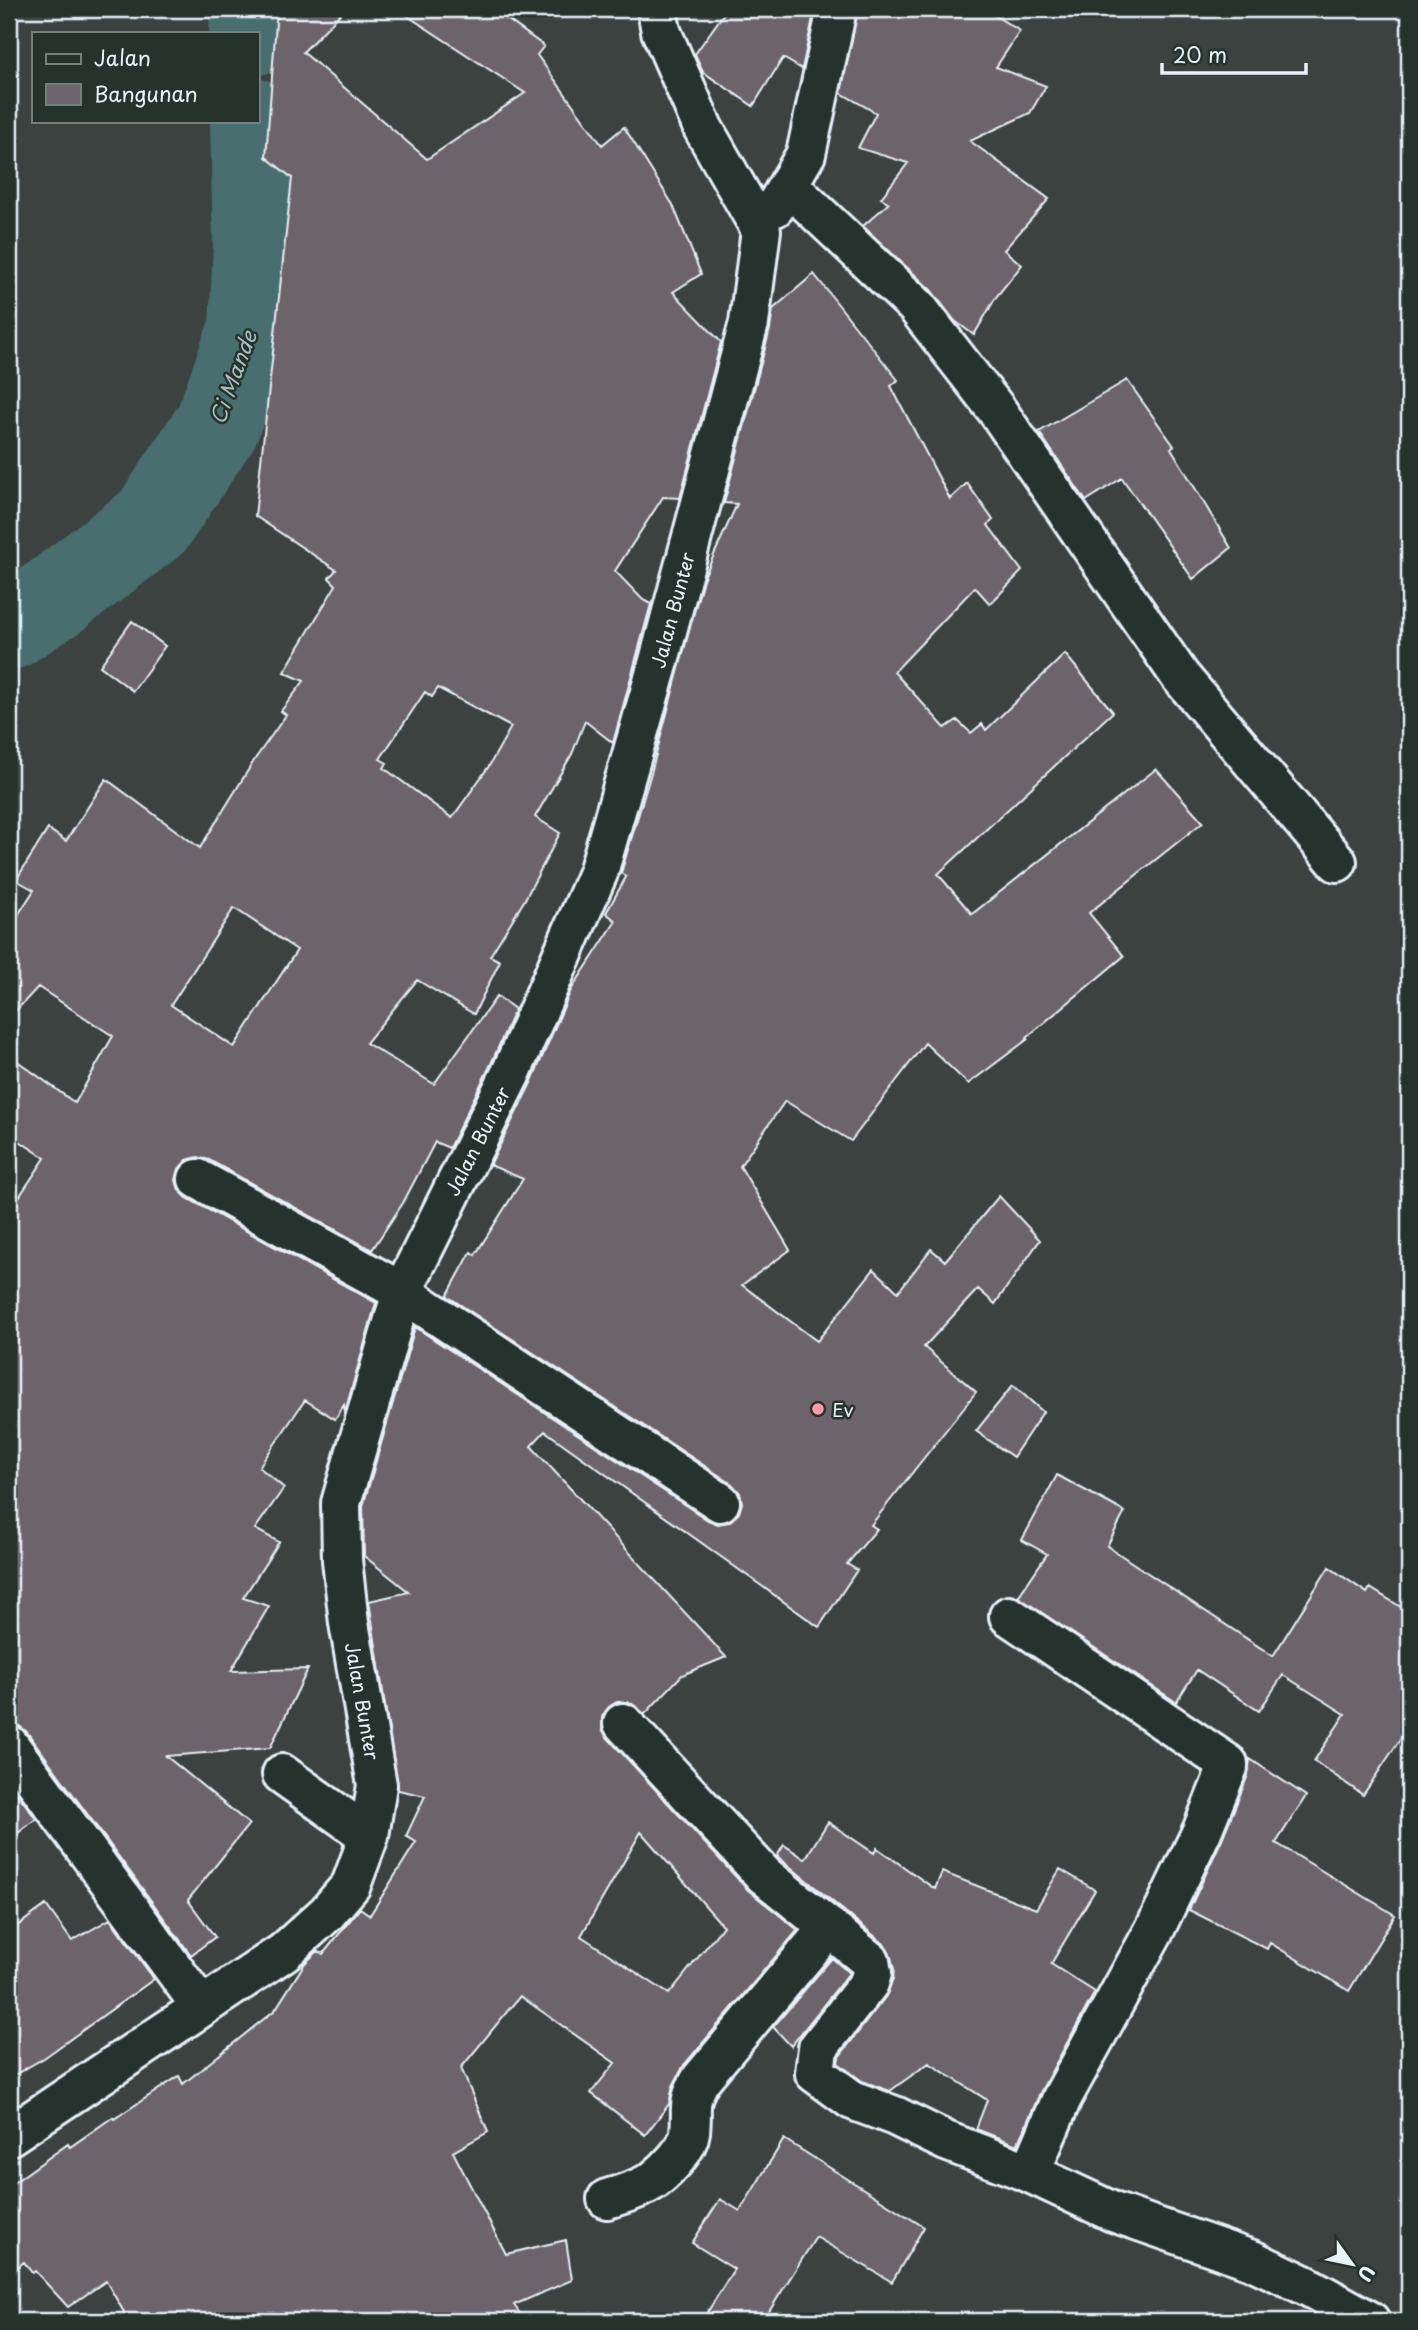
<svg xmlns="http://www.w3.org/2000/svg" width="1418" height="2330" font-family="'Playpen Sans',sans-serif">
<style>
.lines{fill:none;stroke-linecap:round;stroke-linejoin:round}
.river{stroke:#4a6e70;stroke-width:86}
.building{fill:#6d646b;stroke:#e8f1f8;stroke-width:2;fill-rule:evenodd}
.street-casing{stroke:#e8f1f8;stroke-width:44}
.street{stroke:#26332d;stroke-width:38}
.poi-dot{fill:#ff9aa2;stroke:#26332d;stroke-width:2.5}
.labels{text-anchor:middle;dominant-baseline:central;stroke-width:5;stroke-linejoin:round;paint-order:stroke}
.street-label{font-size:19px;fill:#e8f1f8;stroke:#26332d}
.poi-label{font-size:19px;fill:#e8f1f8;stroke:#26332d;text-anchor:start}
.water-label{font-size:21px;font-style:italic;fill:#a9bdc2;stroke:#26332d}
</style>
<rect width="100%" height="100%" fill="#3b4240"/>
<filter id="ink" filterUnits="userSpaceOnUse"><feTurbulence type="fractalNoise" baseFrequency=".0143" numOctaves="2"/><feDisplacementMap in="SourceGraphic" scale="14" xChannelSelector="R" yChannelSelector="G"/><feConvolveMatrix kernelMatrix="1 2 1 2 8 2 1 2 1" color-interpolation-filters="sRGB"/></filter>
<g filter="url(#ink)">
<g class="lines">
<path class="river" d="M252 33 253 9
M9 627 55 597 153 522 217 425 252 328 256 246 253 121"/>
</g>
<path class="building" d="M277 9H345L303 52 427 159 525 93 397 9H493L544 46 537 55 602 145 624 127 673 205 701 274 673 292 721 342 680 498 663 497 615 571 643 600 651 604 613 743 585 721 572 754 535 817 560 833 524 901 490 956 500 961 474 1014 417 980 366 1043 434 1084 497 996 515 1009 491 1064 449 1148 435 1142 403 1203 372 1250 209 1160 198 1157 187 1160 179 1169 176 1180 179 1190 187 1198 376 1303 345 1412 344 1405 335 1419 305 1400 259 1467 284 1488 255 1529 279 1542 243 1598 269 1606 231 1671 308 1669 270 1748 166 1756 249 1824 188 1900 215 1937 191 1955 27 1732 18 1725 9 1724V1212L45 1158 9 1134V1055L75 1103 113 1036 38 987 9 1018V929L34 890 16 880 48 829 66 841 106 779 200 848 255 759 286 715 281 711 304 681 284 672 336 585 329 578 336 570 255 516 292 178 266 157ZM438 688 511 727 489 766 452 818 384 768 387 763 380 759 425 692 432 697ZM234 908 297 950 234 1047 171 1005Z
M727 9H815L802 69 783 58 753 106 703 72 695 54Z
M858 9H984L1020 31 996 67 1046 86 1030 113 970 141 1049 199 1004 250 1022 265 996 297 974 335 955 321 931 290 863 226 889 203 881 198 908 163 858 148 876 113 841 93Z
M814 274 898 380 891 386 950 499 967 483 993 520 988 525 1022 571 990 604 975 587 894 672 945 728 957 720 971 733 982 724 986 730 1065 654 1113 712 938 874 972 914 1156 769 1203 822 1089 913 1124 956 1027 1037 1028 1039 968 1084 925 1043 851 1141 785 1101 740 1166 790 1250 742 1285 817 1341 874 1269 898 1292 931 1249 945 1261 999 1196 1040 1240 995 1304 978 1289 924 1347 976 1392 871 1525 877 1529 847 1564 857 1570 819 1627 545 1431 531 1446 726 1657 682 1675 645 1714 629 1702H617L609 1707 602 1717V1729L607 1737 748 1890 798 1930 684 2065 673 2086 669 2104 645 2135 591 2093 615 2063 520 1996 461 2068 488 2132 453 2152 506 2254 566 2240 572 2280 514 2305 525 2321H129L106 2281 68 2307 35 2271 32 2273 24 2262 9 2274V2186L68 2144 70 2147 113 2117 114 2119 179 2076 183 2084 275 2010 305 1963 318 1951 323 1954 360 1908 370 1915 416 1842 406 1836 425 1796 398 1790 369 1601 409 1592 364 1556 363 1506 415 1327 708 1520 718 1524 729 1522 739 1513 742 1503 740 1493 732 1484 447 1296 471 1252 475 1255 523 1179 490 1165 531 1083 571 990 616 921 606 913 626 877 621 873 651 773 703 579 737 504 724 503 770 329 773 309ZM641 1832 723 1926 669 1994 581 1936Z
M1127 380 1174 446 1171 448 1231 548 1193 579 1122 478 1086 501 1039 432Z
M132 621 165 646 133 691 100 666Z
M1013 1385 1043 1412 1013 1457 976 1431Z
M1057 1475 1125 1512 1107 1546 1273 1656 1329 1567 1367 1593 1370 1588 1409 1612V1726L1363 1795 1314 1761 1345 1714 1283 1675 1259 1711 1197 1670 1176 1702 1018 1597 1047 1554 1022 1540Z
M1250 1759 1306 1796 1276 1843 1395 1915 1349 1991 1270 1943 1267 1949 1189 1910 1222 1839 1248 1775Z
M9 1782 36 1819 9 1840Z
M828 1822 874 1853 877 1848 935 1889 942 1872 1036 1909 1060 1869 1095 1890 1051 1964 1095 1992 1042 2089 1017 2145 976 2129 987 2100 929 2063 890 2091 862 2081 838 2063 839 2057 886 1996 893 1979 894 1969 891 1957 884 1944 777 1856 784 1845 805 1859Z
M46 1905 72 1941 110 1919 154 1979 44 2058 9 2078V1932Z
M832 1958 849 1973 791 2046 773 2027Z
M784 2139 924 2227 892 2282 816 2237 763 2321H702L734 2269 692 2243 720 2199 740 2211Z"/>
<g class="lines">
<defs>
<path id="street" d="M789 186 916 306 996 409 1180 676 1337 862
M775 207 806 154 837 9
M198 1179 402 1292 720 1502
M1009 1616 1228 1764V1767L1202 1831 1156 1927 1062 2098 1030 2173 1113 2212 1252 2260 1307 2286 1370 2321
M623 1723 764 1875 870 1961 872 1973 869 1983 818 2048 815 2073 852 2100 895 2116 946 2141 1030 2173
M9 1745 201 2006
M282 1774 369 1836
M9 2136 284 1952 327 1913 351 1885 369 1836 377 1785 349 1623 342 1560 341 1503 402 1292 511 1073 598 873 659 661 749 323 761 230 703 128 661 31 657 9
M607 2199C623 2194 641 2189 654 2180 667 2170 688 2149 690 2132 693 2105 686 2105 701 2079L829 1927"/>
</defs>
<use href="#street" class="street-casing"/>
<use href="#street" class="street"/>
</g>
</g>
<circle class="poi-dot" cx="818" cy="1409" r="7"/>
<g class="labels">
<g class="street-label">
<text transform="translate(672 610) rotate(-75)">Jalan Bunter</text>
<text transform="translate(477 1141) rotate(-63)">Jalan Bunter</text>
<text transform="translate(363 1701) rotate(80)">Jalan Bunter</text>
</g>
<g class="poi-label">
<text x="832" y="1409">Ev</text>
</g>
<g class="water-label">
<text transform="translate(232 377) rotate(-70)">Ci Mande</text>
</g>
</g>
<rect width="1418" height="2330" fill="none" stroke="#26332d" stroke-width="35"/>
<rect x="18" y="18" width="1383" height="2295" fill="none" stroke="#e8f1f8" stroke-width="2.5" filter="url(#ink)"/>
<rect x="32" y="32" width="228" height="91" fill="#26332d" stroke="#747f7e" stroke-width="2"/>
<rect x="46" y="54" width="35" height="10" fill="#26332d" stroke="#747f7e" stroke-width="2"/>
<text x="94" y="66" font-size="21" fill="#e8f1f8">Jalan</text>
<rect x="46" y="84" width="35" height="21" fill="#6d646b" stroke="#747f7e" stroke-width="2"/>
<text x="94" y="102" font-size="21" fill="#e8f1f8">Bangunan</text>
<g transform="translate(1352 2264) rotate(123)" stroke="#26332d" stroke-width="5" paint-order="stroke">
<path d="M0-5L12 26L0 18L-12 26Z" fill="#e8f1f8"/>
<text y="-10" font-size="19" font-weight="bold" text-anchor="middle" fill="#e8f1f8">U</text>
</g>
<path d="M1162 63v10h144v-10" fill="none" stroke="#e8f1f8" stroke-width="3.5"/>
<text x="1173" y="63" font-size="21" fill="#e8f1f8" stroke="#26332d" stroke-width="5" paint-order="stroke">20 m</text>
</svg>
